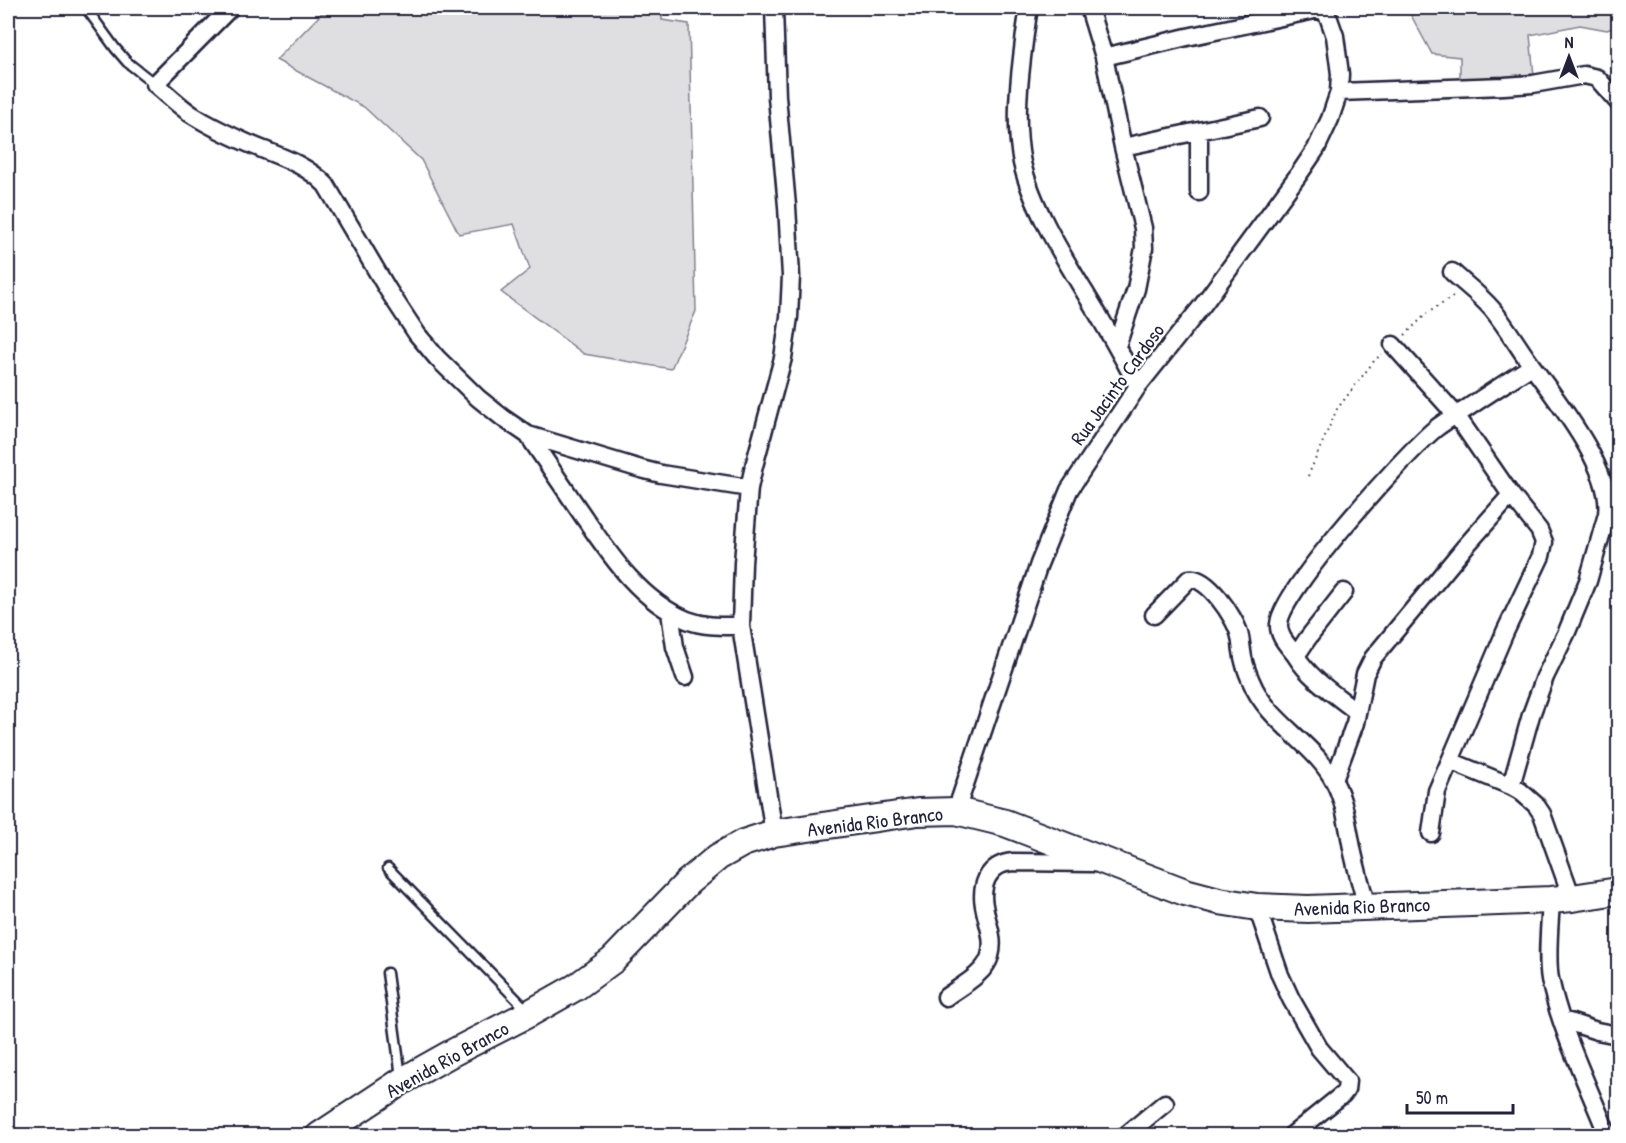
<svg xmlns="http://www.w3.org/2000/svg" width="1626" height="1143" font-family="'Patrick Hand',sans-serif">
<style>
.green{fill:#dfdfe2;stroke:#80808e;stroke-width:1.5}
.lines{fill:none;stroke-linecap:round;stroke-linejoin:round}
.service-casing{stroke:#22223b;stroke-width:13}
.minor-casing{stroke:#22223b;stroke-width:21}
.primary-casing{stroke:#22223b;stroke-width:30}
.path{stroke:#22223b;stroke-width:2;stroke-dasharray:1.5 4.5;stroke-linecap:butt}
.service{stroke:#fff;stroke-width:8}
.minor{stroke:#fff;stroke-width:16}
.primary{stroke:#fff;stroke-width:26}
.labels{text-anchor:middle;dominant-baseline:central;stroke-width:4.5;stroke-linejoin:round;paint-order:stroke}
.street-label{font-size:20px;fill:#22223b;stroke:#fff}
</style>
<rect width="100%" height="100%" fill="#fff"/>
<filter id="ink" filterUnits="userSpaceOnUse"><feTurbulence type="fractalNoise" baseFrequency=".0167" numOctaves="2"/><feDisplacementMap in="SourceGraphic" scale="12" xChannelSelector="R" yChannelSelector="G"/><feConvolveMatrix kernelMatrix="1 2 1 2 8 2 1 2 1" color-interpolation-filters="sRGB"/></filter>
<g filter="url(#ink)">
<path class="green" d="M379 8H662V20L689 24 696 311 671 369 584 354 501 292 530 269 514 224 459 234 421 160 364 107 276 60 322 13 372 12Z
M1407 8H1618V26L1607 30 1580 25 1530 35 1534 76 1460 81V57L1432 54Z"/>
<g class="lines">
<defs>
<path id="service" d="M86 8 115 48 127 62 155 84
M388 868 528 1011
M387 973 401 1077"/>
<path id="minor" d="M230 8 155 84C167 94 178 105 191 114 208 125 227 134 245 142 274 155 304 162 326 185L388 290 417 334 437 358 478 398 503 418 528 435 641 469 661 474 749 488
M1029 8C1026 24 1024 41 1022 58 1018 92 1015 128 1022 163 1032 206 1061 253 1084 291 1103 322 1121 354 1138 386
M1089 8 1104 57 1123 147 1143 228 1144 248 1136 289 1117 346
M1104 57 1187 37 1324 8
M1339 92 1504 86 1533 84 1584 75 1597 78 1618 102
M1199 131V192
M1123 147 1260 118
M1452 272C1465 284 1480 295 1492 309 1507 327 1518 347 1532 366 1557 401 1613 469 1607 514L1588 581 1566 634 1545 677 1531 715 1511 786
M1393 345 1456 415 1511 495 1539 530 1544 542 1541 556 1505 632 1450 761
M528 435C545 460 562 485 579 510 608 552 638 600 687 620 705 627 722 626 741 626
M1344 592 1308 638 1296 656C1310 679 1336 695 1357 712
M670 612 675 647 685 677
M1154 615 1189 579C1207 575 1235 618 1239 633 1241 639 1241 645 1242 651 1243 661 1247 672 1251 681 1268 723 1315 743 1335 783 1346 805 1348 830 1353 853 1357 871 1362 889 1367 906
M1296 656C1289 646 1278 637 1279 624 1280 592 1406 453 1435 429 1445 421 1456 415 1466 409 1488 394 1510 380 1532 366
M1334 780 1355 723 1365 674 1373 658 1464 548 1511 495
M956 811 1039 564 1069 490 1138 386 1202 306 1299 174 1316 149 1330 119 1339 92 1340 74 1335 36 1329 19 1323 8
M774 833 741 626 743 563 749 488 754 466 783 358 789 317 791 276 787 206 777 97 774 8
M1431 833 1437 791 1450 761 1511 786 1520 791 1536 805 1542 814 1572 898
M1551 900C1550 923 1546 956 1550 979 1561 1032 1588 1085 1608 1136
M1257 907 1280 975 1291 999 1319 1048 1347 1081 1346 1090 1343 1094 1291 1136
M946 997C961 986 985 974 990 956 998 930 974 905 987 878 993 867 1001 863 1013 862L1094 863
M1563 1020 1597 1031 1618 1035
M1125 1136 1165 1103"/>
<path id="primary" d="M319 1136 402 1081 452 1053 530 1013 576 987 613 960 688 882 718 857 743 843 774 833 918 812 956 811 1005 823 1185 892 1219 901 1257 907 1308 909 1551 900 1572 898 1618 891"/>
</defs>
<use href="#service" class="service-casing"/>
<use href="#minor" class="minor-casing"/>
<use href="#primary" class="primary-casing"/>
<path class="path" d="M1405 335 1426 314 1454 296
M1308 476 1337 409 1374 361 1382 354"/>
<use href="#service" class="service"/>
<use href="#minor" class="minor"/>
<use href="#primary" class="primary"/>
</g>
</g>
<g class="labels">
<g class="street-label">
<text transform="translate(1117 384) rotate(-54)">Rua Jacinto Cardoso</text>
<text transform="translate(875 821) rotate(-7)">Avenida Rio Branco</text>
<text transform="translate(1362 906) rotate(-2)">Avenida Rio Branco</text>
<text transform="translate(447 1059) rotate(-29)">Avenida Rio Branco</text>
</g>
</g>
<rect width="1626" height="1143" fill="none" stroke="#fff" stroke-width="30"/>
<rect x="15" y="15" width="1596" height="1113" fill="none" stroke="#22223b" stroke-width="2" filter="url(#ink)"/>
<g transform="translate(1569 57)" stroke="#ffffff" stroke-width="4.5" paint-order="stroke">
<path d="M0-4.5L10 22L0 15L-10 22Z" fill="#22223b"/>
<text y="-9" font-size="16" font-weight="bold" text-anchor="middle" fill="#22223b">N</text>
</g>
<path d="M1407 1104v9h106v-9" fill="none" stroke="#22223b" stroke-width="3"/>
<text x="1416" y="1104" font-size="18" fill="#22223b" stroke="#ffffff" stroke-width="4.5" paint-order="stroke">50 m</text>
</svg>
